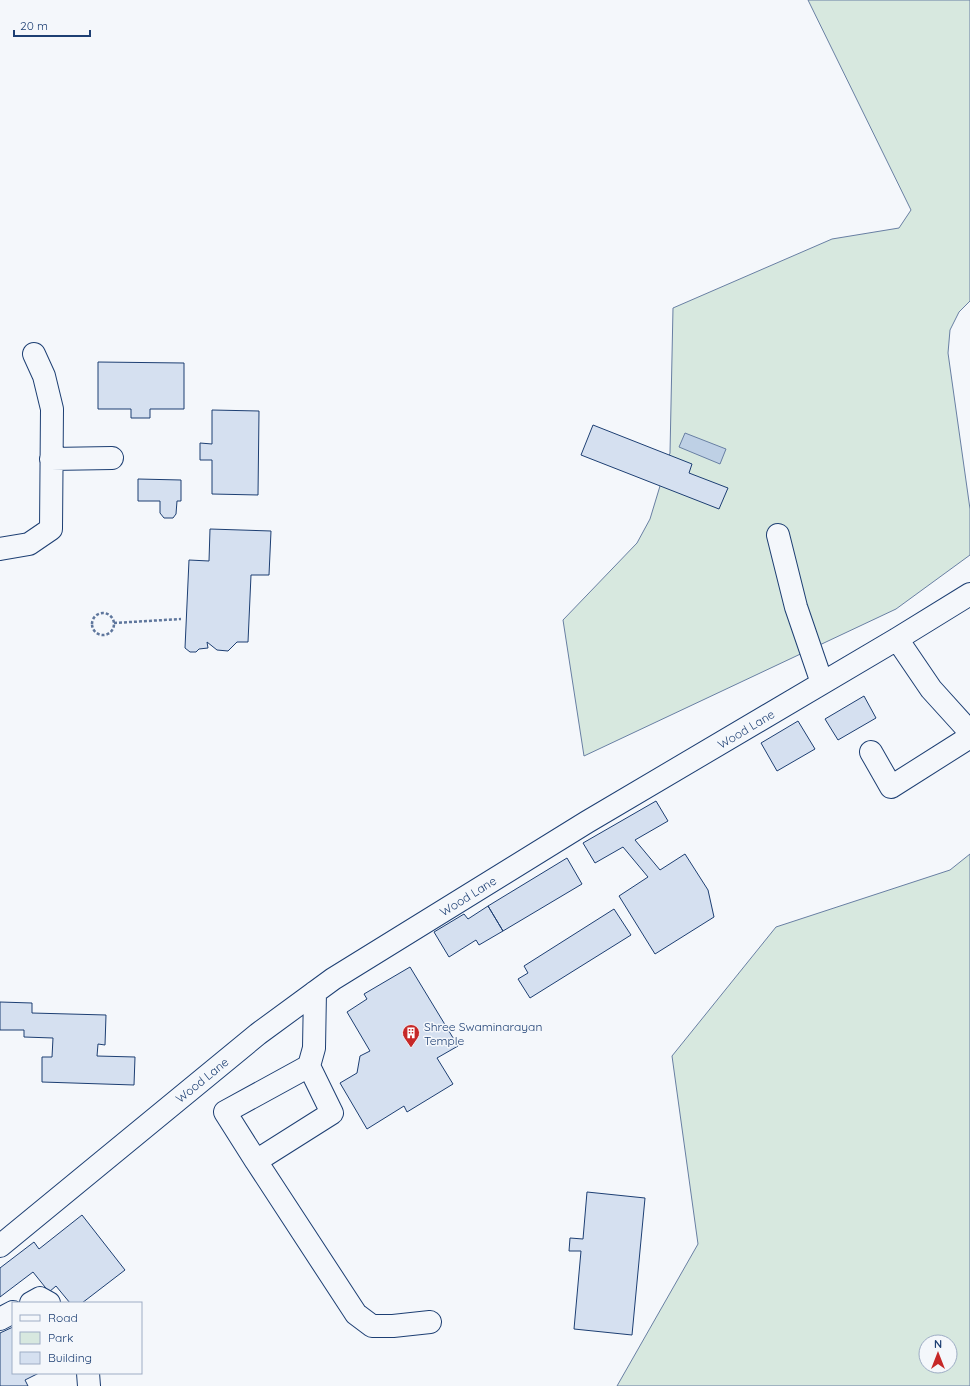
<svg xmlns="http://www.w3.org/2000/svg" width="970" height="1386" font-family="Quicksand,sans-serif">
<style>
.green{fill:#d7e8df;stroke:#687fa3;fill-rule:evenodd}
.water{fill:#bed0e5;stroke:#687fa3}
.building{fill:#d5e0f0;stroke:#1d3f73}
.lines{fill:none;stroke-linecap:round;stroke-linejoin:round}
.minor-casing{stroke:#1d3f73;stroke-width:24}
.path{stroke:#5e769c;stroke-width:2.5;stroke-dasharray:3 2;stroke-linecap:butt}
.minor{stroke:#f4f7fb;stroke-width:22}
.labels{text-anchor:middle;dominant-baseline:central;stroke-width:3;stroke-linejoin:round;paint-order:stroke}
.street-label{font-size:12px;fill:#1d3f73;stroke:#f4f7fb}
.poi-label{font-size:12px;fill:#1d3f73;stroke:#f4f7fb;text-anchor:start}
</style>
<rect width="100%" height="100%" fill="#f4f7fb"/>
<path class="green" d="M808 0H970V301L959 312 950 330 948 353 970 509V555L896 609 584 756 563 620 637 543 650 519 670 453 673 308 832 239 899 228 911 210Z
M970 854V1386H617L698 1244 672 1056 776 927 950 870ZM926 1342H950V1366H926Z"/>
<path class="water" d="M685 433 726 449 720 464 679 447Z"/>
<path class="building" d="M98 362 184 363V409H150V418H131V409H98Z
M212 410 259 411 258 495 212 494V460H200V443L212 444Z
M593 425 692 464 689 473 728 488 719 509 581 455Z
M138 479 181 480V501H177L176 514 173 518H164L160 513V501H138Z
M210 529 271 531 269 575H251L248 642H237L228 651 217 650 207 642 208 648 199 649 196 652H190L185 648 189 560 209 561Z
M864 696 876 718 838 740 825 719Z
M798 721 815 749 777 771 761 743Z
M656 801 668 821 635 840 660 870 685 854 708 890 714 917 655 954 619 896 648 877 623 847 595 863 583 843Z
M567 858 582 884 503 931 488 906Z
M488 906 503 931 479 945 476 940 449 957 434 932 464 914 468 919Z
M614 909 631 935 530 998 518 979 528 973 524 966Z
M410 967 458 1046 437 1058 453 1084 407 1112 404 1106 367 1129 340 1083 357 1073 360 1056 370 1051 347 1012 367 999 364 994Z
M0 1002 32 1003V1013L106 1015 105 1045 98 1044 97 1056 135 1057 134 1085 42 1082V1057H52L53 1038 24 1037V1030H0Z
M587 1192 645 1198 632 1335 574 1329 581 1251H569L570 1238 583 1239Z
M82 1215 125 1270 82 1303H70L56 1286 49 1292 33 1272 0 1297V1268L34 1242 39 1249Z
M13 1327V1373H39L25 1380 28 1386H0V1333Z"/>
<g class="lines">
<defs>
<path id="minor" d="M51 459 112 458
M778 535 796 607 822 683
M0 549 29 544 51 529 52 409 44 376 34 354
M897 639 931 689 970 732
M871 752 891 787 970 737
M309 1066 225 1112 256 1161 332 1113 309 1066 314 1048 315 992
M256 1161 356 1314 372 1326H393L430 1322
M0 1246 258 1034 333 979 587 822 897 639 970 594
M31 1303 40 1298 49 1303
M0 1319 13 1312
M88 1373 89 1386"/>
</defs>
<use href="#minor" class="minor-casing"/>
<path class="path" d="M92 624a11 11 0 1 1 22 0a11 11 0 1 1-22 0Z
M114 623 181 619"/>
<use href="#minor" class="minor"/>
</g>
<defs>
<symbol id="building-pin" viewBox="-11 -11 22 30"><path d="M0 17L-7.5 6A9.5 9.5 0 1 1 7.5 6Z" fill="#c62828" stroke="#f4f7fb"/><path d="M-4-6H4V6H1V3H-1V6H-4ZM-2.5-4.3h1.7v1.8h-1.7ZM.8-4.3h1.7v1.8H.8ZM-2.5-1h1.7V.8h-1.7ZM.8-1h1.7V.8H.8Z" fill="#fff"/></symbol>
</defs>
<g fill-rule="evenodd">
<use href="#building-pin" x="401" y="1023" width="20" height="27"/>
</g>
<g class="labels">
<g class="street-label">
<text transform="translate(746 729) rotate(-31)">Wood Lane</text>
<text transform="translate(468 896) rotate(-32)">Wood Lane</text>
<text transform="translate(202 1080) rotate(-39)">Wood Lane</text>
</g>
<g class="poi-label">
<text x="424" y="1026">Shree Swaminarayan<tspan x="424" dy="14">Temple</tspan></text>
</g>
</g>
<rect x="12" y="1302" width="130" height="72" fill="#f4f7fb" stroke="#9eadc5"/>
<rect x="20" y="1315" width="20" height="6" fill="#f4f7fb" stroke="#9eadc5"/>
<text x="48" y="1322" font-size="12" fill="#1d3f73">Road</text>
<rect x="20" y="1332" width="20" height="12" fill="#d7e8df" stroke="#9eadc5"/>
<text x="48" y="1342" font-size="12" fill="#1d3f73">Park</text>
<rect x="20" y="1352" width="20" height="12" fill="#d5e0f0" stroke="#9eadc5"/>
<text x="48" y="1362" font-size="12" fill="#1d3f73">Building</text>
<g transform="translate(938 1354)"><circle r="19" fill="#f4f7fb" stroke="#9eadc5"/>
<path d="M0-3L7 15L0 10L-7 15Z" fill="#c62828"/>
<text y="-6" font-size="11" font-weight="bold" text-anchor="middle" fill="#1d3f73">N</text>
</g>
<path d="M14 30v6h76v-6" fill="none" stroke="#1d3f73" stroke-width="2"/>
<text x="20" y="30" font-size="12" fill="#1d3f73" stroke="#f4f7fb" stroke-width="3" paint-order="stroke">20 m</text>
</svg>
